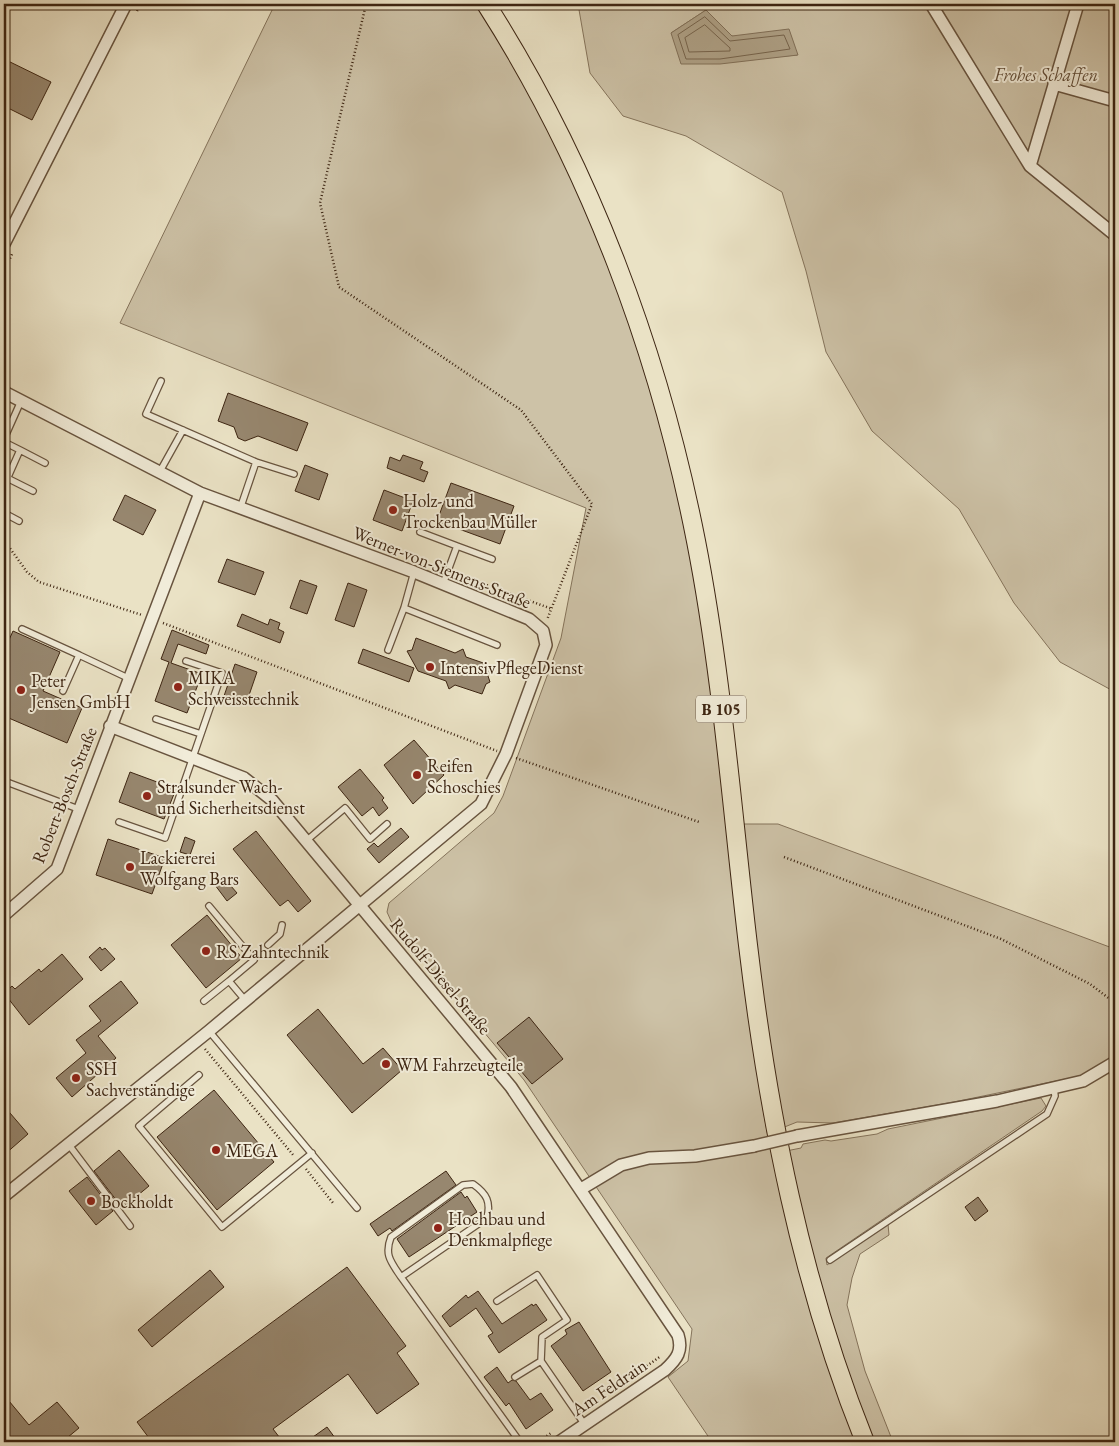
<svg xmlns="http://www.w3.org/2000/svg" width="1119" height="1446" font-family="'EB Garamond',serif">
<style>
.green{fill:#cdc2a7;stroke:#85745c;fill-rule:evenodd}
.water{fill:#afa288;stroke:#817059}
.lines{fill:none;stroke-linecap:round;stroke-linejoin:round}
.shore{stroke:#76644d;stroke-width:1}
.building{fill:#97876f;stroke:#3d2512}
.service-casing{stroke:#68543f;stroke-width:8}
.minor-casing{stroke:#68543f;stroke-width:14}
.trunk-casing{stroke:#3d2512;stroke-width:20}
.path{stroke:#3d2512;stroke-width:2.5;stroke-dasharray:1 2.5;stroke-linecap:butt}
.service{stroke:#f1ecd9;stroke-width:5.5}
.minor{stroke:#f1ecd9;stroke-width:11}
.trunk{stroke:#eae2c5;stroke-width:18}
.minor-bridge-casing{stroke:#68543f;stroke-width:14;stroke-linecap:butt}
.minor-bridge{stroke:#f1ecd9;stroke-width:11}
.poi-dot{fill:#8f2418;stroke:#f1ecd9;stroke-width:2}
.labels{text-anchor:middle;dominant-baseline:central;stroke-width:4;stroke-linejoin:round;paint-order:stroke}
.shield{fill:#f1ecd9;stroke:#73614e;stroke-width:1}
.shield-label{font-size:16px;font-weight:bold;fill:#3d2512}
.park-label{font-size:18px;font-style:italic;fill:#614c37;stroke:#f1ecd9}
.poi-label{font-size:18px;fill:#3d2512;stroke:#f1ecd9;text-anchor:start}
.street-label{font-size:18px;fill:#3d2512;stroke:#f1ecd9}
</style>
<rect width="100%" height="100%" fill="#eae2c5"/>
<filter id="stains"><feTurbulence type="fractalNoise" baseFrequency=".004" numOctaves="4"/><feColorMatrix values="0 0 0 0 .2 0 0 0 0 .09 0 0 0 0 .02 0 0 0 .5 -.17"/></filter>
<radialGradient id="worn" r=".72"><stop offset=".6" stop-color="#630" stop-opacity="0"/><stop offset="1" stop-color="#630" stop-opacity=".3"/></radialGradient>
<path class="green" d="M275 4H477C588 178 663 382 696 585 724 759 734 935 763 1109 782 1222 823 1332 856 1442H712L668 1377 688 1361 692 1329 524 1080 391 921 387 912 389 903 494 813 503 796 561 638 586 508 120 323Z
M578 4H1115V692L1060 662 1014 603 959 509 872 431 826 352 806 271 782 192 686 136 623 116 590 73ZM706 10 732 36 797 55 774 57 671 33Z
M741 824H778L1115 949V1059L1080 1076 954 1102 833 1123 797 1122 782 1128 764 1014Z
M1041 1098 1046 1106 1042 1111 826 1258 827 1265 888 1224 889 1235 860 1254 852 1278 847 1305 865 1371 893 1442H871L833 1336 786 1151 801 1148 803 1144 825 1140 831 1141 877 1134 888 1129Z"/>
<path class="water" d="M706 10 732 36 789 29 798 55 720 64H681L671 33Z"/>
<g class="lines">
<path class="shore" d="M705 17 730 41 784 35 790 49 720 59H686L678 35Z
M705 25 730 48V51L689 52 685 38Z"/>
</g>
<path class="building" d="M4 59 51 82 32 120 4 106Z
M228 393 308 423 297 451 258 436 245 441 238 438 234 427 218 421Z
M403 455 423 462 420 469 428 472 424 482 387 468 390 457 400 461Z
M305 465 328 474 319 500 295 491Z
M451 483 514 506 500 544 437 521Z
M384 490 413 501 402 531 373 520Z
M125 495 156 510 143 535 113 520Z
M227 559 264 572 255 595 218 582Z
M300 580 317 586 307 614 290 608Z
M348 583 367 590 354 627 335 620Z
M242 614 268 625 270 619 280 623 278 629 284 632 280 643 237 626Z
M172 630 209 645 206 654 178 644 171 663 202 674 187 713 155 701 169 662 161 659Z
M13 631 60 652 43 691 82 708 67 743 4 716V651Z
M416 638 455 653 463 649 466 657 492 666 488 676 490 682 486 684 482 694 455 685 449 689 446 681 418 671 407 651 412 650Z
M363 649 414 668 409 682 358 663Z
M235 664 257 672 246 704 224 696Z
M414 740 444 775 413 804 384 765Z
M360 769 384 798 382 800 388 808 379 816 373 807 362 816 338 787Z
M130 772 176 789 164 819 119 802Z
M401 828 409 837 379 863 367 849 374 843 378 847Z
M256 831 311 901 298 912 288 900 280 906 233 849Z
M185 837 195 841 190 855 180 852Z
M108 839 165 858 152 894 96 875Z
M224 878 237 893 227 901 215 885Z
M207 915 242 958 206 988 171 945Z
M100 947 102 950 105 948 115 959 101 971 89 957Z
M62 954 83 979 29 1025 4 993 12 986 15 989 39 969 41 972Z
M121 981 138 1003 98 1036 116 1058 72 1097 56 1078 86 1053 76 1040 101 1021 89 1006Z
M318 1009 363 1064 383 1048 402 1070 352 1113 287 1035Z
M529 1017 563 1059 532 1084 497 1043Z
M214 1090 274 1162 217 1210 157 1137Z
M4 1106 28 1134 4 1155Z
M119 1150 149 1186 126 1205 124 1202 120 1205 94 1171Z
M446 1171 456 1185 392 1231 390 1228 378 1236 370 1224Z
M87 1177 113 1211 96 1225 69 1191Z
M461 1192 465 1198 467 1196 477 1212 409 1257 397 1239Z
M978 1197 988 1211 975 1221 965 1207Z
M347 1267 406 1346 397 1353 419 1384 377 1414 348 1374 273 1429 283 1442H152L137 1422Z
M210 1270 224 1287 152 1347 138 1330Z
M478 1291 502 1324 532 1304 533 1306 536 1304 547 1320 499 1353 488 1336 493 1333 476 1308 450 1327 442 1316 466 1295 468 1298Z
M579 1322 611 1372 583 1391 551 1346 567 1334 565 1330Z
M497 1367 508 1383 512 1380 516 1381 530 1400 541 1393 553 1410 526 1429 509 1403 506 1406 484 1377Z
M4 1395 29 1425 57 1402 79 1428 62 1442H4Z
M327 1427 338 1442H306Z"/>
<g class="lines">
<defs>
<path id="service" d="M161 381 146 414 256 462 294 474
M4 439 21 401
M4 442 20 450 4 486
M20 450 45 463
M159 473 183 430
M7 478 33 491
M240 509 256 462
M4 513 19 521
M420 532 457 546 443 584
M457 546 492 559
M404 608 497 645
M22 629 79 655
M388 650 404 608 414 572
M63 691 79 655 128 678
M156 719 201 734
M4 781 81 810
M119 822 165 838 222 673 186 661
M306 841 345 808 370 839 387 824
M209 906 254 960 229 981 245 1000
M268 945 280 934 282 925
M204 1001 229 981
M209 1031 357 1208
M199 1075 139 1126 222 1227 312 1153
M69 1145 130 1226
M830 1260 1047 1114 1055 1096 1054 1088
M401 1277 487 1218C491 1202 487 1194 473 1184L463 1185 391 1237C384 1255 391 1262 401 1277L520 1442
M497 1301 537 1275 567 1320 542 1337 541 1361 515 1377
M541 1361 585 1425"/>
<path id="minor" d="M931 4 1030 166 1115 235
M1054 84 1115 101
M1030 166 1078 4
M4 244 126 4
M4 392 200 493 414 572 529 619 543 631 546 645 506 754 481 804 209 1031 4 1196
M110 726 244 778 272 800 511 1087 678 1335C683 1351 677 1359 665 1370L559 1442
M4 915 57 869 200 493
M797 1136 997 1101 1083 1081 1115 1062
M581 1189 621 1165 649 1158 695 1156 754 1146"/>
<path id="trunk" d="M486 4C590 167 659 352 696 541 722 674 732 810 748 945 768 1114 801 1283 865 1442"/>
</defs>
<use href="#service" class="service-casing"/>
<use href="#minor" class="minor-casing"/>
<use href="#trunk" class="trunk-casing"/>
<path class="path" d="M366 4 320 203 339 287 521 410 592 504 547 620
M137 11 141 4
M4 271 13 252
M4 377 10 380
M4 540 27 572 39 582 142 615
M426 563 440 568
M454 573 552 609
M163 623 497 751
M516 758 699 822
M784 857 1001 939 1090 984 1115 1003
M205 1049 294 1156
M306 1169 333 1203
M621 1384 661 1356
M538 1442 551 1433"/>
<use href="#service" class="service"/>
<use href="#minor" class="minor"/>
<use href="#trunk" class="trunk"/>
<defs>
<path id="minor-bridge" d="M754 1146 797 1136"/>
</defs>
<use href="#minor-bridge" class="minor-bridge-casing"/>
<use href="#minor-bridge" class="minor-bridge"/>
</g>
<g class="poi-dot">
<circle cx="393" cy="510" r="5"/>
<circle cx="430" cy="667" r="5"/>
<circle cx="178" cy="687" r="5"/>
<circle cx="21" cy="690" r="5"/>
<circle cx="417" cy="775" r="5"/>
<circle cx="147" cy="796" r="5"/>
<circle cx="130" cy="867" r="5"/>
<circle cx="206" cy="951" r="5"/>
<circle cx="386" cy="1064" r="5"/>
<circle cx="76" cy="1078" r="5"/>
<circle cx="216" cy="1150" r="5"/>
<circle cx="91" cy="1201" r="5"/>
<circle cx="438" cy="1228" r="5"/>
</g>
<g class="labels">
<rect class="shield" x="696" y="695.5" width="50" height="27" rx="4"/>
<g class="shield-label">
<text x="721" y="709">B 105</text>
</g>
<g class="park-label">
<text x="1046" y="74">Frohes Schaffen</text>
</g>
<g class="poi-label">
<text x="403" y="500">Holz- und<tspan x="403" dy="21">Trockenbau Müller</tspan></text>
<text x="440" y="667">IntensivPflegeDienst</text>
<text x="188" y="677">MIKA<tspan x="188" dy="21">Schweisstechnik</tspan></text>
<text x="31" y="680">Peter<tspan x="31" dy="21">Jensen GmbH</tspan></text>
<text x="427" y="765">Reifen<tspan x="427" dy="21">Schoschies</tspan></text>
<text x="157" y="786">Stralsunder Wach-<tspan x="157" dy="21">und Sicherheitsdienst</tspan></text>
<text x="140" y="857">Lackiererei<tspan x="140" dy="21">Wolfgang Bars</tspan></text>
<text x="216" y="951">RS Zahntechnik</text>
<text x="396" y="1064">WM Fahrzeugteile</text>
<text x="86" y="1068">SSH<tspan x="86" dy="21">Sachverständige</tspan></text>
<text x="226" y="1150">MEGA</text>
<text x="101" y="1201">Bockholdt</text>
<text x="448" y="1218">Hochbau und<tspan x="448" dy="21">Denkmalpflege</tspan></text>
</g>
<g class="street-label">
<text transform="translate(442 567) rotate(22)">Werner-von-Siemens-Straße</text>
<text transform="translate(64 795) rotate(-68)">Robert-Bosch-Straße</text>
<text transform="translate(441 976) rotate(50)">Rudolf-Diesel-Straße</text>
<text transform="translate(609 1387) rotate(-34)">Am Feldrain</text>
</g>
</g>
<rect width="1119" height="1446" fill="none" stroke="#eae2c5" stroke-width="20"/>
<rect x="5" y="5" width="1109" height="1436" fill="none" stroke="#3d2512" stroke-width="2.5"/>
<rect x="10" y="10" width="1099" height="1426" fill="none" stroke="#3d2512"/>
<rect width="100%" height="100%" filter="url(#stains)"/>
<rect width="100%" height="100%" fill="url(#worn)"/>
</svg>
